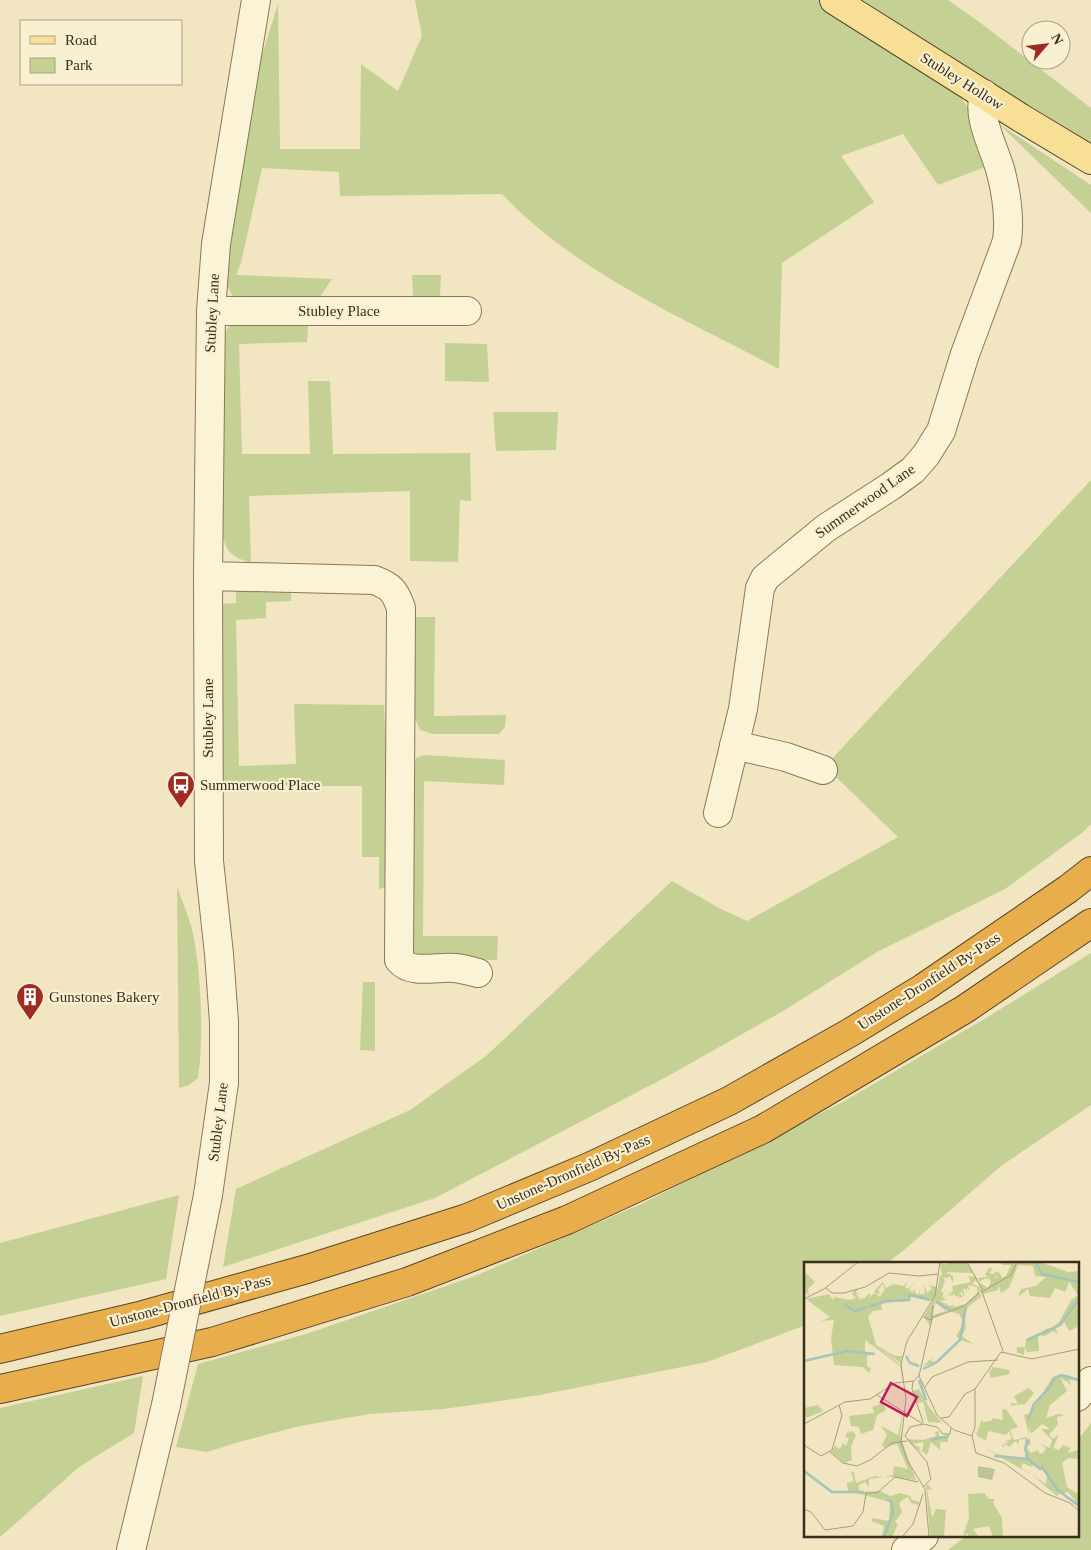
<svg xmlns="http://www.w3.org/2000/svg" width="1091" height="1550" font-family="'Times New Roman',serif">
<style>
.green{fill:#c5d094}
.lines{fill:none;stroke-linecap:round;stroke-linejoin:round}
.minor-casing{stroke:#8c7757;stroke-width:30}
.major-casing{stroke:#5a452c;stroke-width:30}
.highway-casing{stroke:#5a452c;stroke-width:30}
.minor{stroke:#fbf3d5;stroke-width:28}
.major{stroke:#f7e096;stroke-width:28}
.highway{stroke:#e7ae4b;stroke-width:28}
.minor-bridge-casing{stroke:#8c7757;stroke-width:30;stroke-linecap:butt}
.minor-bridge{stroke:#fbf3d5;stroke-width:28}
.labels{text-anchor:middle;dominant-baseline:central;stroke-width:4.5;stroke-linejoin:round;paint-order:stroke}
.street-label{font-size:15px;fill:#3b2d1c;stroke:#f8f0d1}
.poi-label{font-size:15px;fill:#3b2d1c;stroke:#f8f0d1;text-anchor:start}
.inset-river{fill:none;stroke:#a4c3bc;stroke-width:2.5}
.inset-road{fill:none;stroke:#a89c7f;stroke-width:1}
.view{fill:#c2185b;fill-opacity:0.15;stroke:#c2185b;stroke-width:2.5}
.inset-edge{fill:none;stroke:#3b2d1c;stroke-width:2.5}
</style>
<rect width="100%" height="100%" fill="#f1e6c1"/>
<path class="green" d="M415 0H825L953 85 973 116 991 165 938 185 903 134 841 156 874 202 782 263 779 369C683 318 577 273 502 194L340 196 339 172 262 168 241 263 236 275 332 279 318 300H247L233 297 225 282 245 146 258 68 278 4 280 149H360L361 64 398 91 422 36Z
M863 0H948L982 24 1091 108V142L958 63Z
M999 124 1091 185V213Z
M412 275H441L440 296 436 300H417L413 295Z
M244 321 308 326 307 342 239 344 242 454H310L308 381H330L333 454 470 453 471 501 460 500 458 562 410 561V491L249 496 251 563C227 555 226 550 220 526L223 335 231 324Z
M445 343 487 344 489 382 445 381Z
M493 412H558L556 450 496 451Z
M1091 480V824L1083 832 1005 889 877 952 783 1011 668 1076 435 1198 223 1267 236 1189 410 1110 486 1056 672 881 719 908 747 921 898 837 837 778H833L828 763Z
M242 586 291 589V601L266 602V618L236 620 239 766 296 764 294 704 384 705 387 768 386 887 379 889V857H362V786H221L222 604 236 603V591Z
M416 617H435L434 716 506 715 505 727 499 734H433L420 730 414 716Z
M425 755 505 760 504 785 424 781 423 936H498L497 960 413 958 408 951 412 768 417 757Z
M177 886C182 901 189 917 193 933 201 973 204 1037 198 1078L189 1085 179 1088Z
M1091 953V1105L1001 1166 904 1250 886 1264H805V1325L803 1326 707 1362 540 1395 444 1409 369 1414 300 1426 239 1442 207 1452 176 1447 198 1364 306 1334 475 1276 639 1205 841 1103 991 1015Z
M363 982H375V1051L360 1050Z
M179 1195 166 1279 0 1316V1243Z
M143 1376 134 1433 79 1467 0 1537V1408Z
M1091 1423V1550H948L966 1536H1077V1441Z"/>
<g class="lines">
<defs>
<path id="minor" d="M211 311H467
M208 576 374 580C391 586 395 591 401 608L399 960C411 975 438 966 455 968 463 969 471 971 478 973
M734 745 786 757 823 770
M718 813 743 709 760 588 765 578 826 528 891 486 913 470 926 455 941 431 965 354 1007 241C1010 218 1006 191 1000 169 993 145 977 118 984 94
M208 1195 224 1083V1022L219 954 209 861 208 576 211 311 216 244 256 0
M1077 1397 1091 1381
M131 1550 166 1405
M906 1550 924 1536"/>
<path id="major" d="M834 0 1021 118 1091 160"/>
<path id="highway" d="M0 1349 143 1315 307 1269 467 1218 589 1167 729 1101 851 1032 923 988 1068 889 1091 871
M0 1389 212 1342 407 1282 567 1220 763 1129 965 1009 1091 923"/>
</defs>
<use href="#minor" class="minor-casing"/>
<use href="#major" class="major-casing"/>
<use href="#highway" class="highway-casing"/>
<use href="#minor" class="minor"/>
<use href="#major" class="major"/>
<use href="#highway" class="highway"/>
<defs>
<path id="minor-bridge" d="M166 1405 208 1195"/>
</defs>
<use href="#minor-bridge" class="minor-bridge-casing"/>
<use href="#minor-bridge" class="minor-bridge"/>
</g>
<defs>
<symbol id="bus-pin" viewBox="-11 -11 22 30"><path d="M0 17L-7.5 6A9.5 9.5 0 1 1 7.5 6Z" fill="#a02b22" stroke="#f8f0d1"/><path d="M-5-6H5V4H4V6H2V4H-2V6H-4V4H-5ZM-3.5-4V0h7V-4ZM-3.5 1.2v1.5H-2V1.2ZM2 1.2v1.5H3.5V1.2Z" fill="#fff"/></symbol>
<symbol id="building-pin" viewBox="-11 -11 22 30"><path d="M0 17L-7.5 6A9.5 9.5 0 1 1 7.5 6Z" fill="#a02b22" stroke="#f8f0d1"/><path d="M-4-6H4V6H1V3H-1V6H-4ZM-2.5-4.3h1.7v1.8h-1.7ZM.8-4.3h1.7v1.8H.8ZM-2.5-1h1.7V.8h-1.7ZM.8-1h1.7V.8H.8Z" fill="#fff"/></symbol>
</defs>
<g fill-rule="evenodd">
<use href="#bus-pin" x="165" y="769" width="32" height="43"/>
<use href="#building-pin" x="14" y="981" width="32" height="43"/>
</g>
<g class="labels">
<g class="street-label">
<text transform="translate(962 81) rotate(32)">Stubley Hollow</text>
<text x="339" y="311">Stubley Place</text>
<text transform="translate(212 313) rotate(-87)">Stubley Lane</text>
<text transform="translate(865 501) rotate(-35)">Summerwood Lane</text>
<text transform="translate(208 718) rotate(-90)">Stubley Lane</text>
<text transform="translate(929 981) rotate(-33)">Unstone-Dronfield By-Pass</text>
<text transform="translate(218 1122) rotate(-83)">Stubley Lane</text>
<text transform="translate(573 1172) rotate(-24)">Unstone-Dronfield By-Pass</text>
<text transform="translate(190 1301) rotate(-15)">Unstone-Dronfield By-Pass</text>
</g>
<g class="poi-label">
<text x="200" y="785">Summerwood Place</text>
<text x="49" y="997">Gunstones Bakery</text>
</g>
</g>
<g transform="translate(804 1262)">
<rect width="275" height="275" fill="#f1e6c1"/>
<path d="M136 0 142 3 143 0H162L169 11 142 10 149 14V21L145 13 144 16 139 15 141 18 137 30 140 31 138 34 140 36 143 31 140 37 144 38 136 39 146 44 150 42 149 45 162 42 173 31V25L164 23 166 29 163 26V31L161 26 159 28 161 33 158 36 160 33 158 30H155L159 34 155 37 156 32 154 36 153 31V35L149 32 148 35V31L147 34 144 33 149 29 148 24 167 20 164 14 171 15 170 11 173 17 175 23 172 18 168 22 176 25 175 31 178 34 160 48 162 66 158 74 169 82 156 78 134 100 119 104 128 96 127 99 133 100 148 86 155 77 152 74 160 61 155 52 144 49 129 56 126 64 120 54 129 39 106 34 105 39 77 41 78 48 69 49 64 54 72 83 91 94H98L97 101 73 85 97 103 99 119 96 104 61 78V91L69 92 63 94V104L67 106 65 111 59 105 30 103 27 76 30 58 17 59 26 55 2 37 25 32 29 38 30 35 46 38 52 36 48 32 50 28 54 27 52 31H58L52 32 56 37 61 36 64 32H67L64 36 71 31 76 35 81 27 78 25 81 26 79 22 74 28 76 32 71 31V28L79 20 82 26 90 22 100 24 104 18 101 25 104 27 111 20 105 28 109 30 111 26V31L115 32 116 28V32H121L120 22 123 31 128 27 125 23 133 25V30L136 13 138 14ZM131 40 142 49 145 48 129 53ZM197 0H236L264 10 275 9V64L265 69 259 58 258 63 251 65 254 73 250 69 238 75V70L244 66 245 69 255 60 267 38 274 33 265 20 261 30 251 26 246 36 226 34 224 27 214 35 217 27 232 24 242 15 231 14 229 4 214 3 205 26 197 31 194 22V28L179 32 174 16 183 15 185 19 182 16 175 20 184 26 187 19 181 12 186 5 188 8 185 11 191 12 192 16H194L189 9 196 11 198 16 202 14 207 3H198ZM0 9 11 20 4 27 5 35 3 31 0 32ZM234 74 235 89 223 90 221 85 220 93 213 91V85H221L222 78ZM189 105 205 108 206 112 187 116 185 110ZM259 113 275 119 265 118 267 123 256 115 263 129 246 143 242 156 254 152 261 153 253 155 254 162 245 173 249 177 255 172 249 186 255 188 259 183 266 186 264 191 274 188 275 190V197L264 196 258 201 263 225 274 232 271 231 275 229V244L265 237 272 240 264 230 260 231 261 236 258 230 253 234 228 213 177 184 193 192 221 197V177L215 178 214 183 212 179 205 185 201 182 199 186 198 183 205 180 201 179 208 177 205 169 202 173 184 169 182 179 172 173 178 157 179 160 187 159 189 156 199 158 198 148 202 147 214 165 206 168 210 178 227 174 222 176 227 180 223 186 227 191 234 188 236 192 240 190 242 186 236 182 246 186 248 178 237 167H246L238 162 227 172 225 165V173L220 153 226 151 248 116ZM219 201 227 205 232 202 238 207 243 214 242 222 217 206ZM225 126 230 131 221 142 207 144V141L214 142 210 134ZM115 127 125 145 138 161 124 160 120 143 119 140 113 141 109 129ZM79 141 82 148 73 153 69 168 57 172 55 165 47 164 45 154 70 151 68 145ZM14 143 19 149 2 156 0 146ZM99 148 96 173 112 218 80 214 89 213 90 204 104 207 93 182 80 186 78 183 83 173 77 164 94 173ZM46 165 44 171 48 169 52 173 47 185 48 198 40 201 27 190 31 184 36 187 39 181 42 184 45 176 41 175ZM135 169V174L144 175V180H136V188L127 180 123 193 118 189 120 180 108 182 115 185 117 190 107 182 102 177 119 178 132 174 131 170ZM47 210H50L52 221 71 214 80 215 65 217V225L61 220 55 223V230L76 229 86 234 96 231 106 234 108 238 116 240 115 243 107 241 104 235 98 238 95 242 98 250 91 260 94 262 88 275H78L80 264 67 259 69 256 85 259 86 240 44 229 43 221 50 219ZM124 222 128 228 123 227 128 255 132 247 142 248 140 275H126L122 224ZM180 231 185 237H191L189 241 198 256 199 275H189L185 264 169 267 175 275H164V271L159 275 165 255 164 232Z" fill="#c5d094" fill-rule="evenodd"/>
<path d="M174 204 191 207 188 218 174 215Z" fill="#bbc494"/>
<path class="inset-river" d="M232 0 238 12 275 20M132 40 146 48M41 43 51 49 62 45M64 45 83 39 105 38 106 33 126 38M223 78 256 63 275 37M102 94 106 101 115 104M0 99 43 89 71 92M119 107 133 100 156 78 162 45M115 118 122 138M224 158 230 142 247 124 250 116 258 113 275 118M127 178 145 174M190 194 224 197 236 207 238 205 254 228 275 244M224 197 221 186 225 177M0 209 28 230H60M80 275 89 250 87 239 83 238"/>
<path class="inset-road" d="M163 0 178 27M22 26 28 31H40L61 25 85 11 115 14 134 12M179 29 207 13 213 0M178 31 177 27 199 89M0 37 20 27 54 0M119 55 127 58 129 44M128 56 160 44 176 30M128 57 115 114 133 153 150 168 168 174M109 119 108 127 119 160M121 125 128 115 164 100 194 98M73 133 119 162M137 156 145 155 161 132 171 127M0 162 41 140 66 137 91 121 110 119 115 113M119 162 133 165 139 172H146L147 166M168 174 171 165V127L197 90 228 97 275 87M168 174 172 191 200 201 241 231 266 241 275 249M0 183 17 194 28 188 38 153 35 143M26 190 39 201 53 204 66 198 88 181 103 179M119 225 127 217 123 200 101 174 106 165 119 162M0 247 7 250 21 268 49 264 59 250 62 231H73L91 215 114 220M98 275 109 262 119 232M125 275 121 227 103 198 97 180 102 137 97 102 103 79 131 34 136 0"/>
<path class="view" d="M87 121 113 135 103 154 77 140Z"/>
<rect width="275" height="275" class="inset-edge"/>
</g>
<rect x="20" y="20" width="162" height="65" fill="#f8f0d1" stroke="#aca289"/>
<rect x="30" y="36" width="25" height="8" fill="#f7e096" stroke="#aca289"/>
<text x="65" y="45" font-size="15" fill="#3b2d1c">Road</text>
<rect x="30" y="58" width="25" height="15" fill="#c5d094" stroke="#aca289"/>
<text x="65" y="70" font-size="15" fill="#3b2d1c">Park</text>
<g transform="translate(1046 45) rotate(62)"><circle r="24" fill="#f8f0d1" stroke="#aca289"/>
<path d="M0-4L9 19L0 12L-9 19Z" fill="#a02b22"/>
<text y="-8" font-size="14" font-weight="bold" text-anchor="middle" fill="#3b2d1c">N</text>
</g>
</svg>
